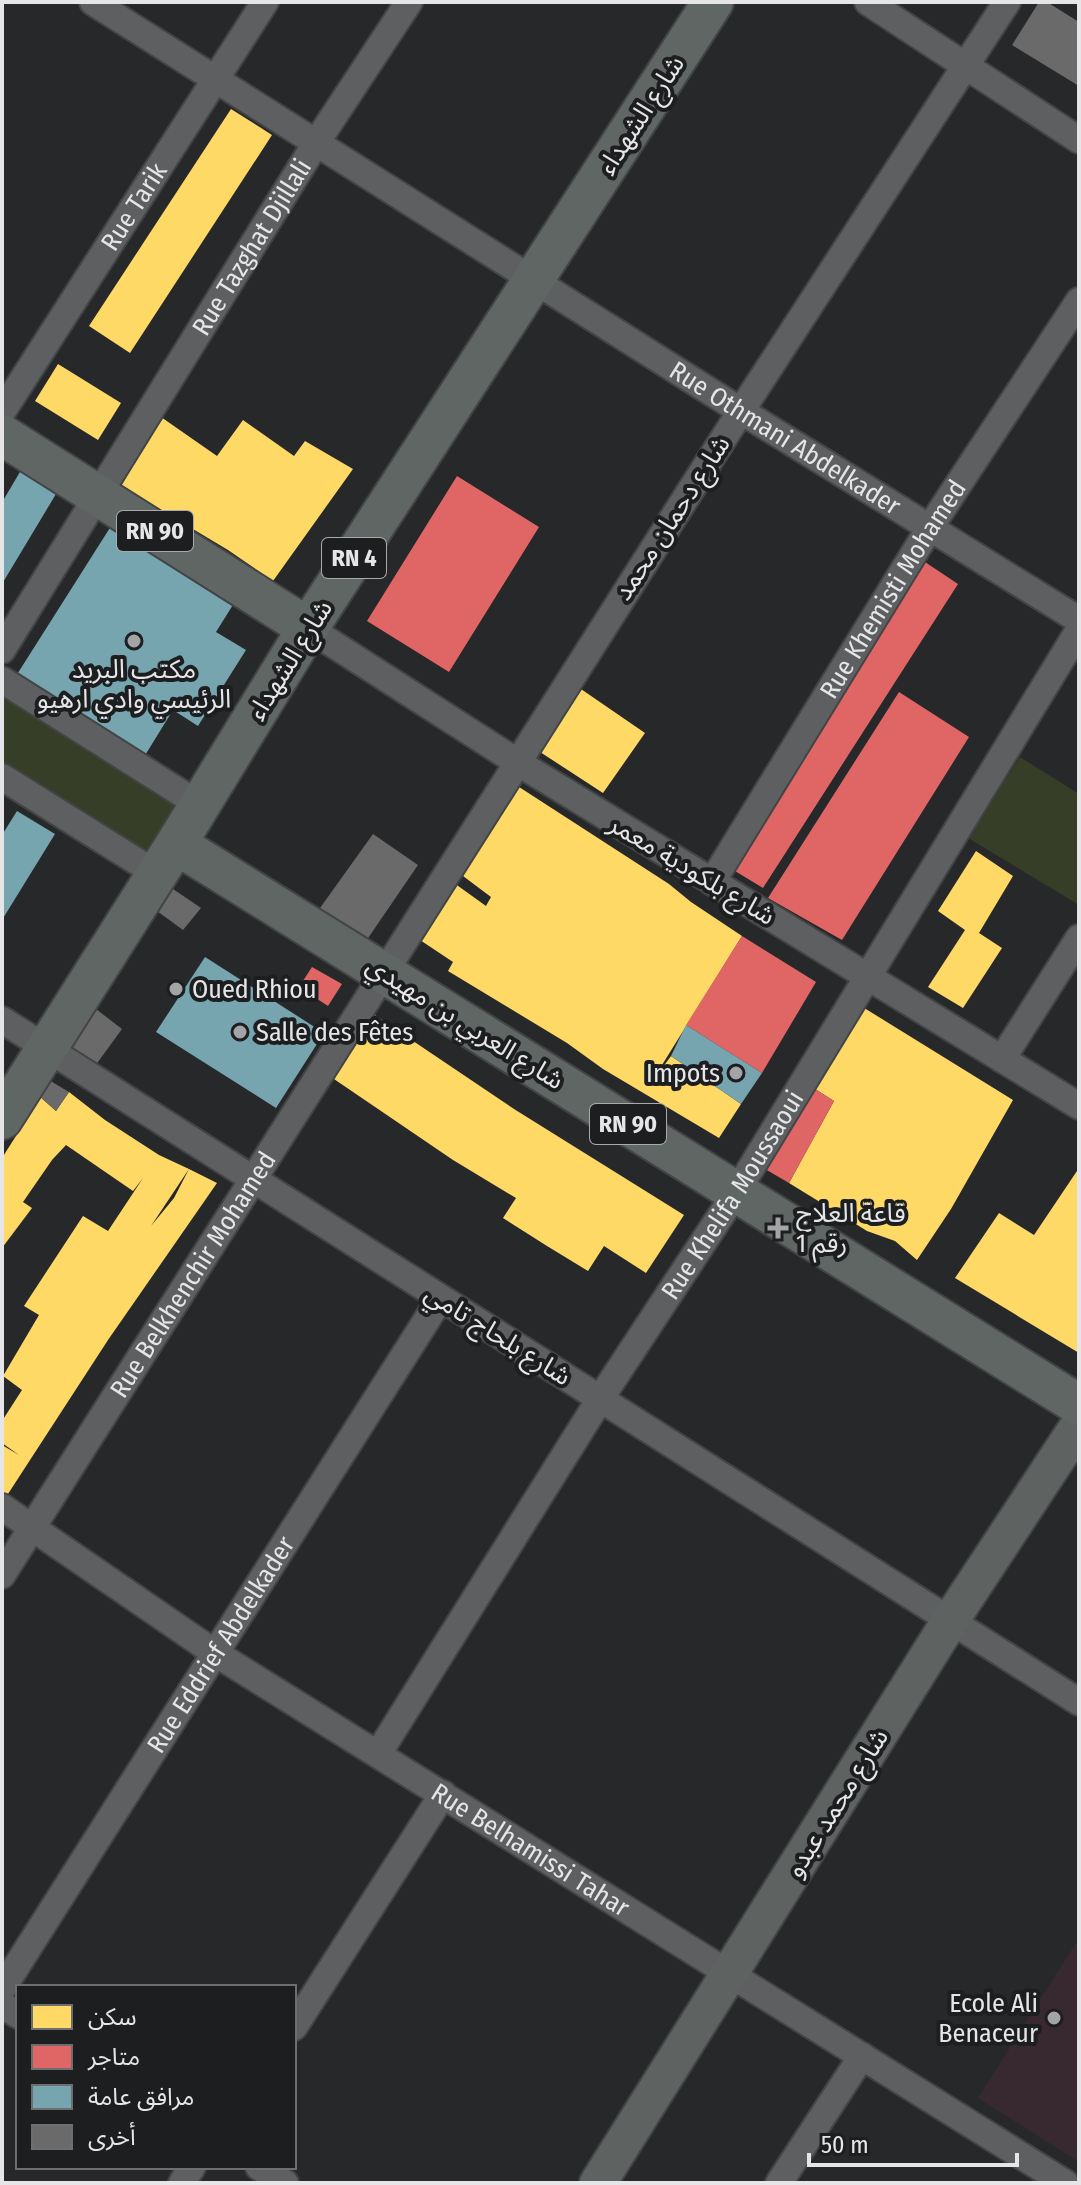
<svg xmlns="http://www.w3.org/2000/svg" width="1081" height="2185" font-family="'Fira Sans Condensed','Noto Sans Arabic',sans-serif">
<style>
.education{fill:#382930}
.green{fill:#363e27}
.homes{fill:#ffd966}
.shops{fill:#e06666}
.public{fill:#76a5af}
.building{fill:#6a6a6a}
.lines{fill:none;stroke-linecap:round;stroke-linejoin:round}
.street-casing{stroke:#434445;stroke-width:30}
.secondary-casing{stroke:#434445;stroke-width:40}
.primary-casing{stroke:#434445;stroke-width:44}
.street{stroke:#5e5f60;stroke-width:26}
.secondary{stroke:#5e6361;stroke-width:36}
.primary{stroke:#606663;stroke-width:40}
.poi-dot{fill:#a3a4a5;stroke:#1d1e20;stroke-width:3}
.labels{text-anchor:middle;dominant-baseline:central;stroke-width:8;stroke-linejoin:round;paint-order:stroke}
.shield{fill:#1d1e20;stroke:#aaaaac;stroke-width:2}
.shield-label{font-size:24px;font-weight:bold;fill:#e6e6e8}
.street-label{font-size:26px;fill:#e6e6e8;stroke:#1d1e20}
.poi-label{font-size:26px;fill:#e6e6e8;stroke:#1d1e20;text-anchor:start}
</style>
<rect width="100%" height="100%" fill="#272829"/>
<path class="education" d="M1079 1938V2162L978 2098Z"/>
<path class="green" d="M2 696 178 806 148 854 2 763Z
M1020 757 1079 794V905L968 838Z"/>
<path class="homes" d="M231 109 272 135 130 353 89 326Z
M58 364 121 403 98 440 35 401Z
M161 417 217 456 243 420 294 456 305 441 353 469 273 581 228 550 121 486Z
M578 687 645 733 603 793 537 750Z
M516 785 669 884 691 902 742 936 649 1086 671 1056 741 1104 719 1138 603 1069 567 1043 448 971 453 962 420 940 454 883 486 906 491 897 459 873Z
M976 851 1013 876 979 933 1002 948 963 1008 928 987 965 930 938 911Z
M861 1006 1013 1100 951 1209 917 1260 895 1241 867 1231 789 1183 834 1101 812 1087Z
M373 1014 514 1109 684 1215 646 1273 604 1246 588 1271 547 1246 503 1218 516 1198 453 1160 331 1077Z
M69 1092 105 1120 159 1155 189 1169 151 1226 174 1198 189 1169 217 1183 108 1340 6 1497 2 1494V1445L19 1455 2 1443V1421L22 1390 3 1376 39 1315 24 1306 83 1216 108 1231 143 1178 133 1191 66 1145 52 1160 23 1202 32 1208 2 1248V1158L28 1117 38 1095 56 1111Z
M1079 1168V1353L955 1278 999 1213 1034 1235Z"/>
<path class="shops" d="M457 476 539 527 449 672 367 621Z
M925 562 958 584 763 888 730 868Z
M899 692 969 737 842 940 768 898Z
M742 936 816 982 762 1073 686 1025Z
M312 967 342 984 328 1006 299 987Z
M812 1087 834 1101 789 1183 765 1169Z"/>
<path class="public" d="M24 465 59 489 2 584V498L4 499Z
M113 523 236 600 216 632 246 650 198 726 173 710 144 757 16 676Z
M17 811 55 834 2 920V835Z
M205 957 324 1033 276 1108 156 1032Z
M686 1025 762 1073 741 1104 671 1056Z"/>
<path class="building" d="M1039 2H1047L1079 22V86L1012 45Z
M373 834 418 865 364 944 315 915Z
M173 889 201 908 183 930 157 911Z
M96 1009 122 1029 95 1066 70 1048Z
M49 1080 69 1092 56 1111 38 1095Z"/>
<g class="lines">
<defs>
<g id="street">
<path id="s1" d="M93 2 741 411 1079 620"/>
<path d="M868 2 1079 140"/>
<path id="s2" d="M2 412 265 2"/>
<path d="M308 628 517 762 1079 1106"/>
<path id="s3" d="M2 650 316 143 409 2"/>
<path d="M2 680 200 805"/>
<path d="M2 777 157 874"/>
<path id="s4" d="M712 882 929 529 1079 301"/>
<path d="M2 1020 1079 1702"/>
<path d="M1002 1059 1079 938"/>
<path id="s5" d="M2 1507 215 1653 1065 2183"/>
<path id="s6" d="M2 1575 741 411 1007 2"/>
<path id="s7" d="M378 1754 600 1399 737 1191 1079 630"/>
<path id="s8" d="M2 1989 440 1299"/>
<path d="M2 2005 18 2015"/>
<path d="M294 2027 443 1794"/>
<path d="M259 2167 285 2183"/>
<path d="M182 2183 192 2167"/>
<path d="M779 2183 862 2056"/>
</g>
<path id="secondary" d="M598 2183 950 1621 1079 1425"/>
<path id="primary" d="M2 435 308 628
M176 844 1079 1405
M2 1119 176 844 308 628 713 2"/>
</defs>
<use href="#street" class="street-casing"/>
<use href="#secondary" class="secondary-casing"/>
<use href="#primary" class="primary-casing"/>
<use href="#street" class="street"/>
<use href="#secondary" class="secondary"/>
<use href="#primary" class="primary"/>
</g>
<g class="poi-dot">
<circle cx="134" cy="641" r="8"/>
<circle cx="176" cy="989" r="8"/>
<circle cx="240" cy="1032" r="8"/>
<circle cx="736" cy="1073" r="8"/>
<path d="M774 1216h8v8h8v8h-8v8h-8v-8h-8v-8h8z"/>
<circle cx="1054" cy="2018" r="8"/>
</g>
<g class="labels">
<g class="shield">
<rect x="117" y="511" width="76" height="40" rx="6"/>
<rect x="322" y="538" width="64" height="40" rx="6"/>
<rect x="590" y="1104" width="76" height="40" rx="6"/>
</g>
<g class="shield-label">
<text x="155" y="531">RN 90</text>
<text x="354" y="558">RN 4</text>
<text x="628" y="1124">RN 90</text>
</g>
<g class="street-label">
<text transform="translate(641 115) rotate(-57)">شارع الشهداء</text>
<text stroke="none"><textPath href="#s2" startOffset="244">Rue Tarik</textPath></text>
<text stroke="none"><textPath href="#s3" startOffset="474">Rue Tazghat Djillali</textPath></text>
<text stroke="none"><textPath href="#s1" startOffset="818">Rue Othmani Abdelkader</textPath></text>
<text transform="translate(672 518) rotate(-57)">شارع دحمان محمد</text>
<text stroke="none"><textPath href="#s4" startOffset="344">Rue Khemisti Mohamed</textPath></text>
<text transform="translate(290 660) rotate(-58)">شارع الشهداء</text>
<text transform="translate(692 870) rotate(31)">شارع بلكودية معمر</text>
<text transform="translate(465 1023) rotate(32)">شارع العربي بن مهيدي</text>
<text stroke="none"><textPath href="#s7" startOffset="662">Rue Khelifa Moussaoui</textPath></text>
<text stroke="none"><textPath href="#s6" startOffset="356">Rue Belkhenchir Mohamed</textPath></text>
<text transform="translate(498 1335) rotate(32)">شارع بلحاج تامي</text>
<text stroke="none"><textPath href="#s8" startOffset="408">Rue Eddrief Abdelkader</textPath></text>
<text transform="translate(837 1803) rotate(-58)">شارع محمد عبدو</text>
<text stroke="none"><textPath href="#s5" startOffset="630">Rue Belhamissi Tahar</textPath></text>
</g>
<g class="poi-label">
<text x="134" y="669" text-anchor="middle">مكتب البريد<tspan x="134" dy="30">الرئيسي وادي ارهيو</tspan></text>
<text x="192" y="989">Oued Rhiou</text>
<text x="256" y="1032">Salle des Fêtes</text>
<text x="720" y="1073" text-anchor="end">Impots</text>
<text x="796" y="1213">قاعة العلاج<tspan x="796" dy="30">رقم 1</tspan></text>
<text x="1038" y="2003" text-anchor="end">Ecole Ali<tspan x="1038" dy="30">Benaceur</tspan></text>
</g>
</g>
<rect width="1081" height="2185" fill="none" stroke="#e6e6e8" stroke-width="8"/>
<rect x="16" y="1985" width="280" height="184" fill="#1d1e20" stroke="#6d6e70" stroke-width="2"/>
<rect x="32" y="2005" width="40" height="24" fill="#ffd966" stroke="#6d6e70" stroke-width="2"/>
<text x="88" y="2025" font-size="24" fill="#e6e6e8">سكن</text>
<rect x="32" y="2045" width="40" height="24" fill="#e06666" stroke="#6d6e70" stroke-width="2"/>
<text x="88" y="2065" font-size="24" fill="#e6e6e8">متاجر</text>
<rect x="32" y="2085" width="40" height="24" fill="#76a5af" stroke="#6d6e70" stroke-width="2"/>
<text x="88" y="2105" font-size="24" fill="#e6e6e8">مرافق عامة</text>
<rect x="32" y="2125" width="40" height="24" fill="#6a6a6a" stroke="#6d6e70" stroke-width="2"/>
<text x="88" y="2145" font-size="24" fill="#e6e6e8">أخرى</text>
<path d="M809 2153v12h208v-12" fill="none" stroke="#e6e6e8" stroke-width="4"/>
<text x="821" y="2153" font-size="24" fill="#e6e6e8" stroke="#1d1e20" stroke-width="6" paint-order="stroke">50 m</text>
</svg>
